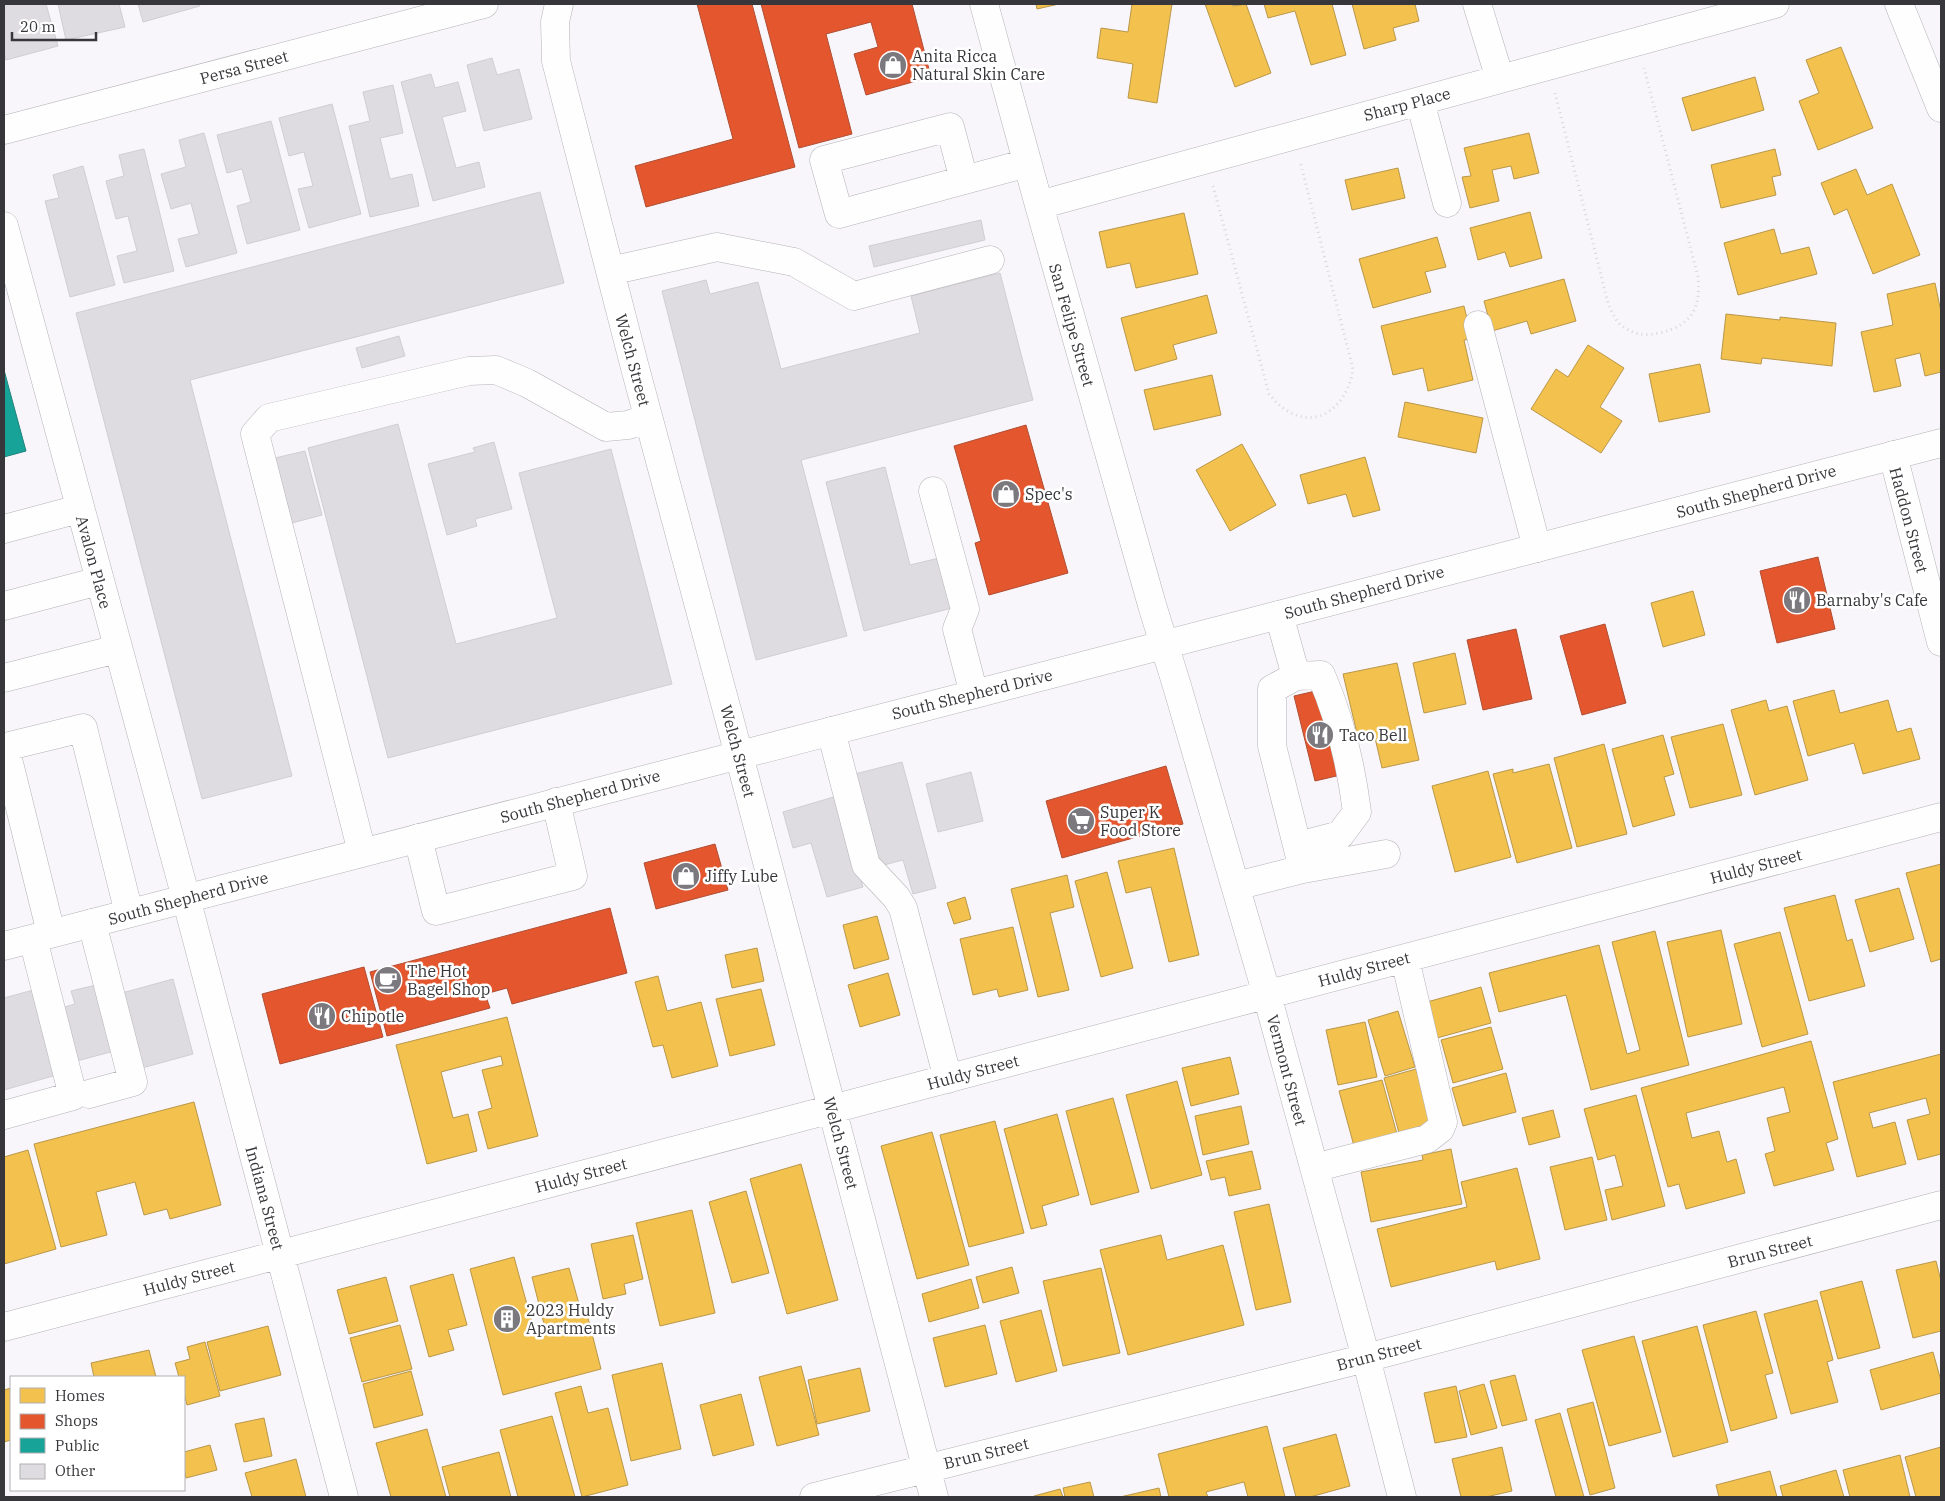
<svg xmlns="http://www.w3.org/2000/svg" width="1945" height="1501" font-family="'IBM Plex Serif',serif">
<style>
.homes{fill:#f2c14e;stroke:#ba9748}
.shops{fill:#e4572e;stroke:#b04d32}
.public{fill:#17a398;stroke:#21827c}
.building{fill:#dedce0;stroke:#d0ced2}
.lines{fill:none;stroke-linecap:round;stroke-linejoin:round}
.minor-casing{stroke:#b4b2b6;stroke-width:29}
.major-casing{stroke:#b4b2b6;stroke-width:29}
.path{stroke:#d7d6d8;stroke-width:3;stroke-dasharray:1 4;stroke-linecap:butt}
.minor{stroke:#fefefe;stroke-width:28}
.major{stroke:#fefefe;stroke-width:28}
.labels{text-anchor:middle;dominant-baseline:central;stroke-width:5;stroke-linejoin:round;paint-order:stroke}
.poi-label{font-size:16px;fill:#37363a;stroke:#fff;text-anchor:start}
.street-label{font-size:16px;fill:#37363a;stroke:#fff}
</style>
<rect width="100%" height="100%" fill="#f8f6fb"/>
<path class="homes" d="M1036 4H1059L1037 9Z
M1132 4H1172L1157 103 1128 98 1133 64 1097 58 1101 28 1128 32Z
M1205 4H1232L1233 6 1246 4 1271 73 1235 87Z
M1264 4H1332L1346 55 1311 65 1295 11 1268 18Z
M1352 4H1415L1419 21 1393 28 1396 40 1364 49Z
M1841 47 1873 128 1818 150 1799 101 1819 93 1806 60Z
M1755 77 1764 110 1692 131 1682 98Z
M1529 133 1539 173 1514 179 1511 166 1492 170 1499 201 1470 208 1462 177 1471 176 1464 148Z
M1775 149 1781 175 1772 177 1776 195 1721 208 1711 165Z
M1398 168 1405 198 1352 210 1345 180Z
M1856 169 1867 195 1892 184 1920 255 1873 274 1847 209 1834 215 1821 183Z
M1530 212 1542 258 1510 267 1505 252 1478 260 1470 228Z
M1184 213 1198 274 1136 288 1130 263 1107 268 1099 232Z
M1774 229 1781 254 1809 247 1817 274 1738 295 1724 243Z
M1437 237 1446 267 1425 272 1431 292 1373 308 1359 259Z
M1564 279 1576 321 1531 334 1527 321 1492 331 1484 301Z
M1935 283 1941 312V372L1925 376 1920 353 1895 359 1901 386 1874 392 1861 332 1893 325 1887 294Z
M1207 295 1217 333 1173 345 1177 359 1135 371 1121 318Z
M1464 306 1472 339 1464 340 1473 380 1428 391 1423 368 1393 375 1381 326Z
M1726 314 1780 320V317L1836 323 1832 366 1762 358 1761 364 1721 359Z
M1588 345 1624 368 1600 407 1622 421 1601 453 1531 409 1556 369 1568 377Z
M1700 364 1710 412 1659 422 1649 374Z
M1212 375 1221 415 1154 430 1144 390Z
M1405 402 1483 418 1476 453 1398 437Z
M1242 444 1276 505 1230 531 1196 470Z
M1365 457 1380 510 1353 517 1346 494 1308 504 1300 475Z
M1693 591 1705 635 1663 647 1651 603Z
M1455 653 1466 704 1424 713 1413 663Z
M1397 663 1419 760 1382 768 1375 738 1359 742 1343 674Z
M1834 690 1840 713 1888 700 1897 732 1911 728 1920 759 1863 774 1854 743 1808 756 1793 701Z
M1766 700 1769 711 1787 706 1808 780 1755 795 1731 710Z
M1723 724 1742 795 1690 808 1671 737Z
M1663 735 1674 774 1664 777 1675 815 1633 827 1612 749Z
M1604 744 1627 834 1577 847 1554 758Z
M1549 764 1572 848 1517 863 1493 774 1513 769V773Z
M1488 771 1511 857 1455 872 1432 786Z
M1174 848 1199 955 1169 962 1151 887 1126 893 1118 861Z
M1941 864V959L1931 962 1906 873Z
M1107 872 1133 968 1101 977 1075 881Z
M1067 875 1074 907 1050 913 1069 990 1038 997 1011 889Z
M1899 888 1914 939 1870 952 1855 900Z
M1835 895 1847 941 1852 939 1865 986 1809 1001 1784 908Z
M965 897 971 919 954 924 947 903Z
M877 916 889 959 854 969 843 925Z
M1013 927 1028 990 999 997 997 989 973 995 960 939Z
M1721 930 1742 1024 1688 1037 1667 942Z
M1655 931 1689 1065 1591 1090 1566 995 1499 1012 1489 973 1599 945 1627 1054 1640 1050 1612 942Z
M1780 932 1808 1034 1762 1047 1734 944Z
M757 948 764 981 732 988 725 955Z
M888 973 900 1015 860 1027 848 985Z
M658 976 667 1011 701 1002 718 1066 672 1078 663 1045 653 1047 635 982Z
M1481 987 1491 1023 1437 1038 1427 1002Z
M761 989 775 1045 730 1056 716 999Z
M1398 1011 1415 1067 1385 1076 1368 1020Z
M507 1017 538 1136 488 1149 478 1112 492 1108 482 1070 503 1065 501 1056 441 1072 453 1118 468 1114 477 1151 427 1164 396 1045Z
M1365 1022 1377 1077 1338 1085 1326 1030Z
M1491 1027 1503 1069 1453 1083 1441 1040Z
M1811 1041 1838 1139 1826 1143 1834 1170 1774 1186 1765 1154 1775 1151 1767 1118 1790 1112 1784 1087 1686 1113 1692 1138 1719 1131 1727 1162 1736 1159 1745 1193 1686 1209 1679 1184 1668 1187 1641 1088Z
M1941 1054V1154L1918 1160 1907 1120 1930 1114 1926 1098 1869 1113 1873 1128 1895 1122 1906 1164 1857 1177 1833 1082Z
M1230 1057 1239 1094 1191 1106 1182 1068Z
M1416 1069 1431 1124 1399 1133 1384 1078Z
M1506 1073 1516 1112 1463 1126 1452 1088Z
M1382 1080 1397 1134 1354 1146 1339 1091Z
M1177 1081 1202 1175 1151 1189 1126 1095Z
M1636 1095 1665 1206 1612 1220 1605 1190 1623 1186 1615 1155 1598 1160 1584 1109Z
M1113 1098 1139 1192 1091 1205 1066 1111Z
M194 1102 221 1205 170 1219 167 1209 144 1215 135 1182 96 1192 107 1235 61 1247 34 1144Z
M1241 1106 1249 1144 1203 1155 1195 1116Z
M1553 1110 1560 1137 1529 1145 1522 1118Z
M1057 1114 1079 1195 1042 1206 1047 1225 1031 1229 1004 1129Z
M995 1121 1024 1233 969 1247 940 1135Z
M932 1132 969 1265 917 1279 881 1146Z
M1451 1149 1462 1204 1371 1222 1361 1172 1423 1160 1422 1155Z
M28 1150 56 1249 4 1264V1157Z
M1252 1151 1261 1189 1229 1196 1225 1177 1211 1180 1206 1161Z
M1592 1157 1607 1220 1565 1230 1550 1167Z
M801 1164 838 1300 787 1314 750 1179Z
M1517 1168 1540 1259 1497 1270 1495 1261 1391 1287 1377 1229 1467 1207 1461 1182Z
M746 1191 769 1273 732 1283 709 1202Z
M1269 1204 1291 1302 1256 1310 1234 1212Z
M692 1210 715 1313 660 1326 636 1223Z
M633 1235 643 1279 624 1284 626 1294 603 1299 591 1244Z
M1161 1235 1167 1260 1223 1245 1244 1325 1128 1355 1100 1250Z
M514 1257 534 1330 545 1328 532 1277 569 1268 581 1311 586 1310 601 1369 503 1395 470 1269Z
M1936 1261 1941 1281V1331L1913 1338 1896 1270Z
M1012 1267 1019 1293 983 1303 976 1277Z
M1101 1268 1120 1353 1063 1366 1043 1281Z
M453 1274 467 1325 448 1330 454 1350 429 1357 410 1286Z
M386 1277 398 1321 349 1334 337 1290Z
M971 1279 979 1308 929 1322 922 1294Z
M1862 1281 1880 1348 1838 1359 1820 1292Z
M1817 1300 1833 1360 1827 1362 1838 1402 1791 1414 1764 1314Z
M1041 1310 1057 1371 1016 1382 1000 1321Z
M1756 1311 1773 1373 1765 1375 1777 1418 1731 1431 1703 1325Z
M400 1325 412 1369 362 1382 350 1338Z
M985 1325 997 1374 945 1387 933 1338Z
M268 1326 281 1375 220 1391 207 1342Z
M1697 1326 1728 1442 1673 1457 1642 1341Z
M1634 1336 1661 1432 1609 1446 1582 1350Z
M205 1342 220 1396 187 1405 184 1393V1377H179L175 1363 190 1359 187 1347Z
M149 1350 156 1377H94L91 1363Z
M1933 1352 1941 1381V1393L1881 1410 1870 1370Z
M662 1363 681 1449 631 1461 612 1375Z
M801 1366 819 1435 777 1446 759 1377Z
M860 1368 870 1411 817 1424 808 1380Z
M411 1371 423 1415 374 1428 363 1384Z
M1515 1375 1527 1420 1502 1426 1490 1381Z
M1484 1384 1497 1428 1471 1435 1459 1391Z
M581 1386 588 1413 608 1408 628 1485 582 1497 555 1393Z
M1456 1386 1467 1437 1435 1443 1424 1393Z
M11 1388V1440L4 1442V1390Z
M741 1394 754 1445 713 1456 700 1405Z
M1593 1402 1615 1488 1590 1495 1567 1409Z
M1560 1413 1584 1497H1556L1535 1420Z
M552 1416 575 1497H518L500 1430Z
M264 1418 272 1456 244 1462 235 1424Z
M1267 1426 1285 1497H1248L1244 1482 1206 1492 1208 1497H1169L1158 1454Z
M427 1429 446 1497H391L376 1443Z
M1336 1434 1350 1486 1310 1497H1296L1283 1448Z
M210 1445 217 1470 186 1478 184 1469V1452Z
M1502 1447 1512 1491 1486 1497H1461L1452 1459Z
M1941 1447V1497H1916L1905 1457Z
M499 1452 511 1497H450L442 1467Z
M1900 1455 1910 1497H1850L1843 1470Z
M296 1459 306 1497H252L245 1473Z
M1836 1470 1844 1497H1783L1780 1486Z
M1770 1471 1777 1497H1719L1716 1485Z
M1090 1482 1094 1497H1065L1063 1488Z
M1159 1488 1161 1497H1120Z
M1060 1489 1063 1497H1034V1496Z"/>
<path class="shops" d="M697 4H752L795 167 646 207 635 166 733 139Z
M761 4H912L931 77 866 95 854 54 878 47 871 22 826 34 852 134 799 148Z
M1026 425 1068 573 989 595 975 543 981 541 954 446Z
M1818 557 1835 629 1777 643 1760 571Z
M1605 624 1626 703 1582 715 1560 636Z
M1516 629 1532 699 1483 710 1467 640Z
M1324 689 1345 774 1315 781 1294 696Z
M1166 766 1183 824 1062 858 1046 801Z
M715 844 728 890 656 909 644 863Z
M610 908 627 973 512 1004 507 988 485 994 490 1008 387 1036 370 972Z
M364 967 383 1037 280 1064 262 994Z"/>
<path class="public" d="M4 370 26 451 4 457Z"/>
<path class="building" d="M4 4H46L58 46 6 60 4 53Z
M58 4H119L125 27 66 40Z
M138 4H199L200 6 143 22Z
M492 58 497 75 519 69 532 119 484 131 467 65Z
M431 74 435 88 458 82 466 111 442 117 456 168 479 162 485 187 433 201 401 82Z
M393 85 403 133 380 138 390 179 412 174 419 206 370 217 349 126 370 121 363 92Z
M332 104 361 214 309 228 298 189 313 186 304 152 289 156 279 118Z
M271 121 300 230 247 244 237 206 251 202 242 169 227 173 217 135Z
M204 133 237 253 186 267 178 239 199 234 191 203 171 209 161 174 186 167 179 140Z
M144 149 174 271 124 283 117 256 137 251 128 216 116 219 106 181 124 176 119 155Z
M83 166 115 285 70 297 45 201 59 198 53 175Z
M540 192 564 283 190 380 292 776 202 799 76 313Z
M981 220 985 240 874 267 869 246Z
M1000 273 1033 400 801 460 847 636 756 660 662 291 706 280 710 294 758 282 781 369 920 333 911 296Z
M399 336 405 356 362 368 356 348Z
M398 424 456 644 557 618 519 473 611 449 672 684 388 758 308 448Z
M494 442 512 509 475 519 477 526 447 535 428 464 475 452 473 448Z
M305 451 322 515 292 523 275 458Z
M885 467 910 565 939 558 952 608 864 631 826 482Z
M902 762 936 888 913 894 903 860 876 867 851 775Z
M971 772 983 821 938 832 926 784Z
M837 796 863 887 827 897 811 843 793 848 783 812Z
M173 979 193 1054 142 1068 122 993Z
M100 984 118 1050 73 1062 58 1009 75 1004 71 991Z
M37 989 60 1074 4 1090V998Z"/>
<g class="lines">
<defs>
<path id="minor" d="M559 4 555 22 556 61 634 364 739 755 934 1497
M984 4 1039 205 1152 605 1177 686 1267 995 1366 1358 1402 1497
M1477 4 1500 79
M1899 4 1941 108
M1420 101 1447 203
M4 130 484 4
M964 180 950 127 824 160 839 214 1027 163
M1039 205 1775 4
M4 226 186 898 344 1497
M610 271 717 247 794 262 854 296 990 260
M1478 325 1537 548
M1893 455 1941 642
M933 491 965 609 957 629 974 694
M4 529 79 509
M4 606 99 581
M1279 615 1296 676 1272 689V746L1303 869 1386 854
M1296 676 1321 675C1340 718 1351 765 1357 812L1340 835 1298 846
M4 678 117 649
M831 731 866 865 896 897 903 908 948 1079
M418 838 436 911 573 876 556 802
M362 852 255 434 269 418 469 371 496 370 527 383 606 427 628 425 648 418
M1236 886 1303 869
M51 933 5 747 83 728 129 913
M89 1094 133 1082 92 923
M4 1115 73 1096 33 939
M1314 1168 1427 1139 1440 1129 1443 1122 1405 959
M4 1327 1941 817
M814 1497 1366 1358 1941 1205"/>
<path id="major" d="M4 946 1941 443"/>
</defs>
<use href="#minor" class="minor-casing"/>
<use href="#major" class="major-casing"/>
<path class="path" d="M1555 93 1608 303C1612 312 1616 323 1625 328 1636 335 1647 336 1659 333 1691 326 1701 309 1698 277L1644 68
M1213 186 1269 394C1274 400 1279 406 1286 410 1320 432 1349 402 1353 369L1300 161"/>
<use href="#minor" class="minor"/>
<use href="#major" class="major"/>
</g>
<defs>
<symbol id="shop-disc" viewBox="-11 -11 22 22"><circle r="9.5" fill="#7b797e" stroke="#fff"/><path d="M-5-2.5h2.3a2.7 3.5 0 0 1 5.4 0H5L5.5 6h-11ZM-1.5-2.5h3a1.5 2.3 0 0 0-3 0Z" fill="#fff"/></symbol>
<symbol id="restaurant-disc" viewBox="-11 -11 22 22"><circle r="9.5" fill="#7b797e" stroke="#fff"/><path d="M-5-6h1v4h1v-4h1v4h1v-4h1v5L-1.5 .5V6h-2V.5L-5-1ZM5-6V6H3V1.5H1.5Q1.5-4 5-6Z" fill="#fff"/></symbol>
<symbol id="supermarket-disc" viewBox="-11 -11 22 22"><circle r="9.5" fill="#7b797e" stroke="#fff"/><path d="M-6-5.5h2.5l.6 2H6L4.5 2H-2.5L-4.4-4H-6ZM-1.5 3.2a1.3 1.3 0 1 0 .1 0ZM3 3.2a1.3 1.3 0 1 0 .1 0Z" fill="#fff"/></symbol>
<symbol id="cafe-disc" viewBox="-11 -11 22 22"><circle r="9.5" fill="#7b797e" stroke="#fff"/><path d="M-5.5-4.5H6V0H3Q3 3.5 0 3.5H-2.5Q-5.5 3.5-5.5 0ZM3-3.2v2h1.7v-2ZM-6 4.5H4V6H-6Z" fill="#fff"/></symbol>
<symbol id="building-disc" viewBox="-11 -11 22 22"><circle r="9.5" fill="#7b797e" stroke="#fff"/><path d="M-4-6H4V6H1V3H-1V6H-4ZM-2.5-4.3h1.7v1.8h-1.7ZM.8-4.3h1.7v1.8H.8ZM-2.5-1h1.7V.8h-1.7ZM.8-1h1.7V.8H.8Z" fill="#fff"/></symbol>
</defs>
<g fill-rule="evenodd">
<use href="#shop-disc" x="877" y="49" width="32" height="32"/>
<use href="#shop-disc" x="990" y="478" width="32" height="32"/>
<use href="#restaurant-disc" x="1781" y="584" width="32" height="32"/>
<use href="#restaurant-disc" x="1304" y="719" width="32" height="32"/>
<use href="#supermarket-disc" x="1065" y="805" width="32" height="32"/>
<use href="#shop-disc" x="670" y="860" width="32" height="32"/>
<use href="#cafe-disc" x="372" y="964" width="32" height="32"/>
<use href="#restaurant-disc" x="306" y="1000" width="32" height="32"/>
<use href="#building-disc" x="491" y="1303" width="32" height="32"/>
</g>
<g class="labels">
<g class="poi-label">
<text x="912" y="56">Anita Ricca<tspan x="912" dy="18">Natural Skin Care</tspan></text>
<text x="1025" y="494">Spec's</text>
<text x="1816" y="600">Barnaby's Cafe</text>
<text x="1339" y="735">Taco Bell</text>
<text x="1100" y="812">Super K<tspan x="1100" dy="18">Food Store</tspan></text>
<text x="705" y="876">Jiffy Lube</text>
<text x="407" y="971">The Hot<tspan x="407" dy="18">Bagel Shop</tspan></text>
<text x="341" y="1016">Chipotle</text>
<text x="526" y="1310">2023 Huldy<tspan x="526" dy="18">Apartments</tspan></text>
</g>
<g class="street-label">
<text transform="translate(244 67) rotate(-15)">Persa Street</text>
<text transform="translate(1407 104) rotate(-15)">Sharp Place</text>
<text transform="translate(1072 325) rotate(74)">San Felipe Street</text>
<text transform="translate(633 360) rotate(75)">Welch Street</text>
<text transform="translate(1756 491) rotate(-15)">South Shepherd Drive</text>
<text transform="translate(1909 520) rotate(75)">Haddon Street</text>
<text transform="translate(94 562) rotate(75)">Avalon Place</text>
<text transform="translate(1364 592) rotate(-15)">South Shepherd Drive</text>
<text transform="translate(972 694) rotate(-14)">South Shepherd Drive</text>
<text transform="translate(738 751) rotate(75)">Welch Street</text>
<text transform="translate(580 796) rotate(-15)">South Shepherd Drive</text>
<text transform="translate(1756 866) rotate(-15)">Huldy Street</text>
<text transform="translate(188 898) rotate(-15)">South Shepherd Drive</text>
<text transform="translate(1364 969) rotate(-15)">Huldy Street</text>
<text transform="translate(1287 1070) rotate(75)">Vermont Street</text>
<text transform="translate(973 1072) rotate(-15)">Huldy Street</text>
<text transform="translate(841 1143) rotate(75)">Welch Street</text>
<text transform="translate(581 1175) rotate(-15)">Huldy Street</text>
<text transform="translate(265 1198) rotate(75)">Indiana Street</text>
<text transform="translate(1770 1251) rotate(-15)">Brun Street</text>
<text transform="translate(189 1278) rotate(-15)">Huldy Street</text>
<text transform="translate(1379 1354) rotate(-15)">Brun Street</text>
<text transform="translate(986 1453) rotate(-14)">Brun Street</text>
</g>
</g>
<rect width="1945" height="1501" fill="none" stroke="#37363a" stroke-width="10"/>
<rect x="10" y="1376" width="175" height="115" fill="#ffffff" stroke="#afafb0"/>
<rect x="20" y="1388" width="25" height="15" fill="#f2c14e" stroke="#afafb0"/>
<text x="55" y="1401" font-size="15" fill="#37363a">Homes</text>
<rect x="20" y="1414" width="25" height="15" fill="#e4572e" stroke="#afafb0"/>
<text x="55" y="1426" font-size="15" fill="#37363a">Shops</text>
<rect x="20" y="1438" width="25" height="15" fill="#17a398" stroke="#afafb0"/>
<text x="55" y="1451" font-size="15" fill="#37363a">Public</text>
<rect x="20" y="1464" width="25" height="15" fill="#dedce0" stroke="#afafb0"/>
<text x="55" y="1476" font-size="15" fill="#37363a">Other</text>
<path d="M12 32v8h84v-8" fill="none" stroke="#37363a" stroke-width="2.5"/>
<text x="20" y="32" font-size="15" fill="#37363a" stroke="#ffffff" stroke-width="4" paint-order="stroke">20 m</text>
</svg>
